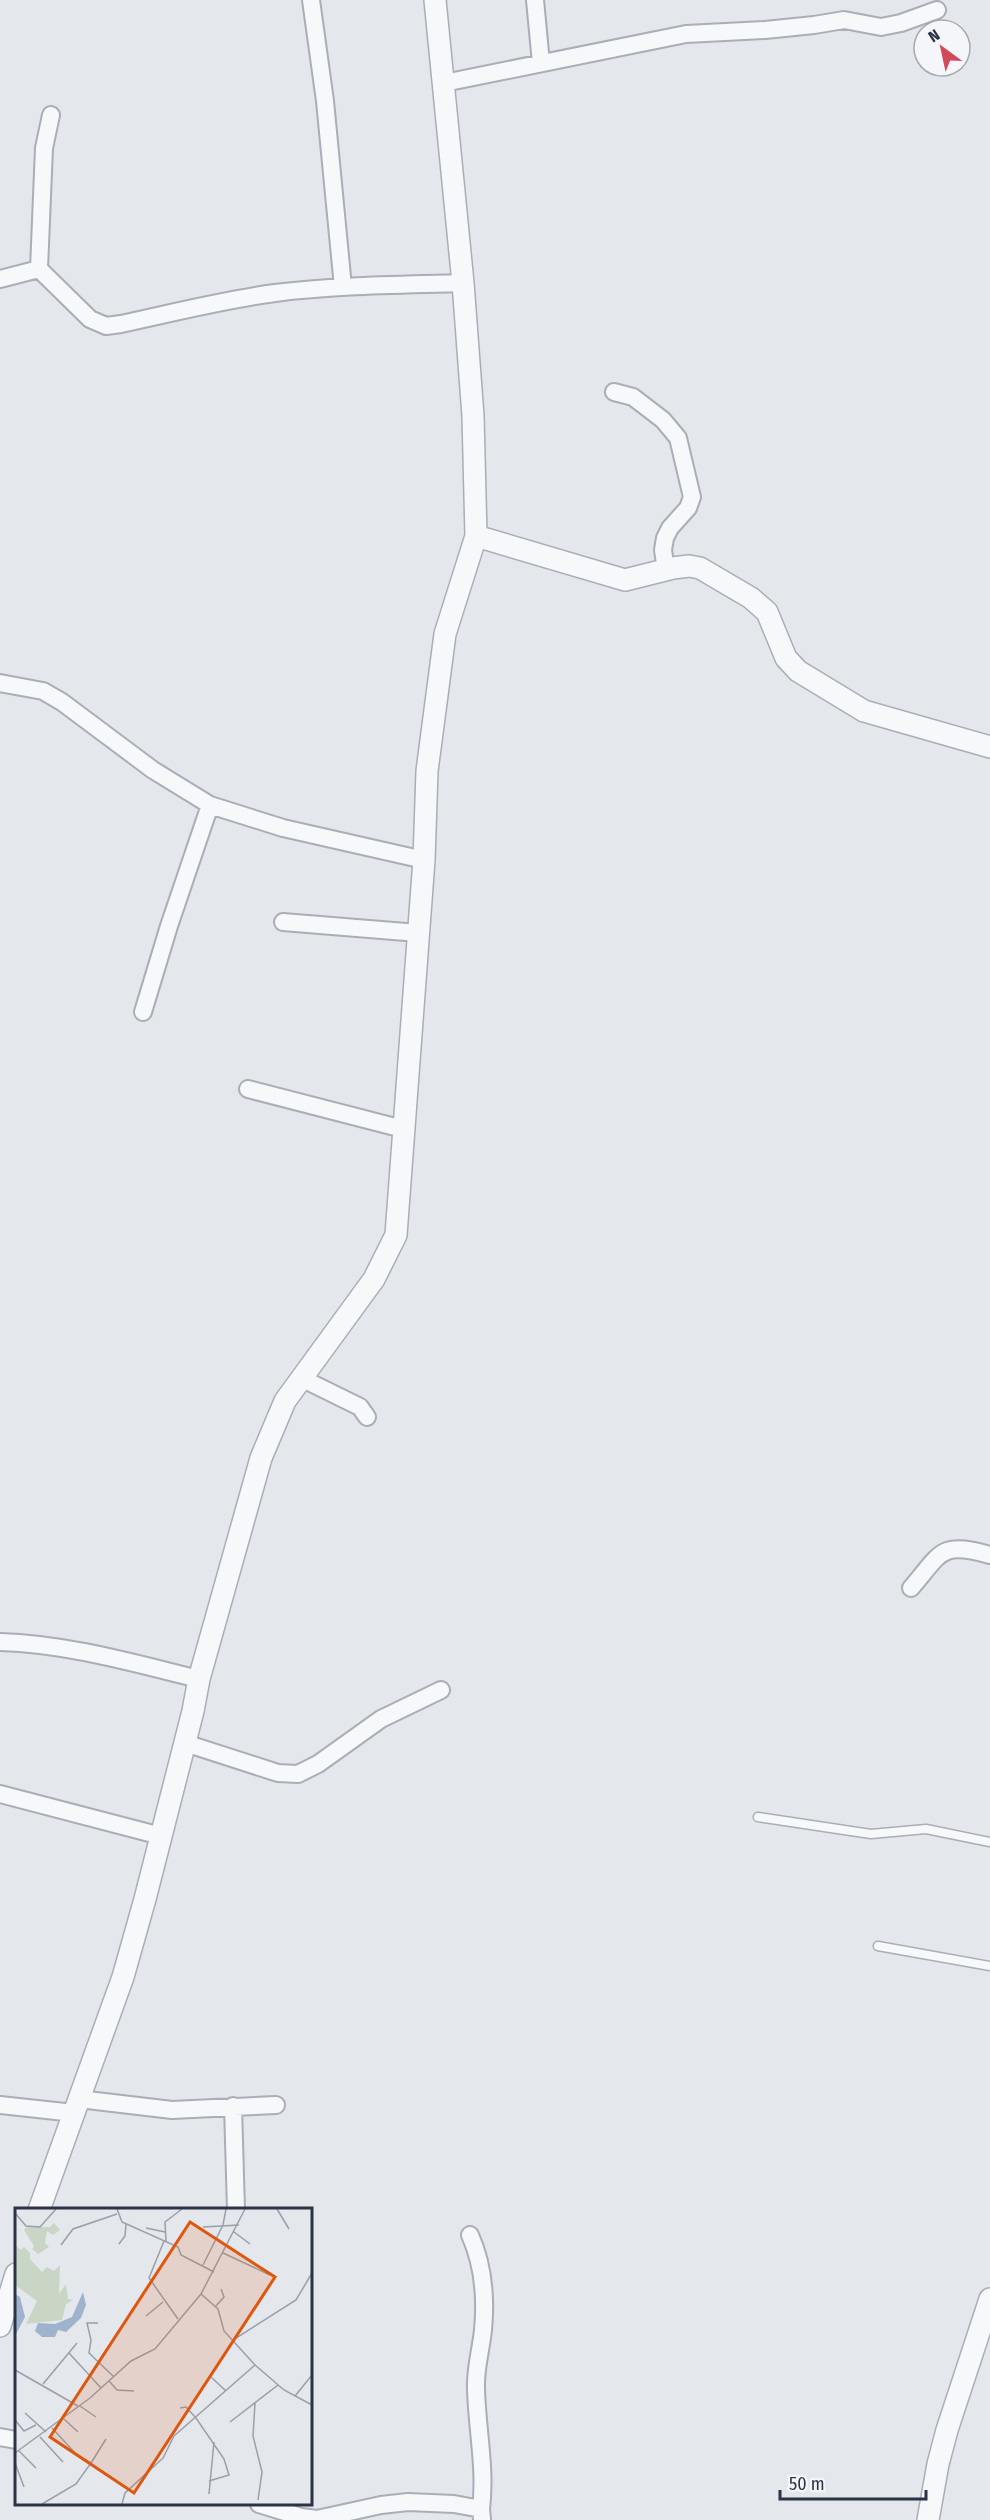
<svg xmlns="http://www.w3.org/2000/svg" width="990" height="2520" font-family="'Fira Sans Condensed',sans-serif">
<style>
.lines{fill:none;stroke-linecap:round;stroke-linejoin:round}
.service-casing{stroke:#a9aeb7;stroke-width:11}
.minor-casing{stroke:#a9aeb7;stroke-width:20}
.tertiary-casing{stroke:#a9aeb7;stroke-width:24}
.service{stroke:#f7f8fa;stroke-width:8}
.minor{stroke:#f7f8fa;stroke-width:16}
.tertiary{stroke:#f7f8fa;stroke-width:21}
.inset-road{fill:none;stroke:#9a9fa9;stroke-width:1.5}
.view{fill:#df570f;fill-opacity:0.15;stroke:#df570f;stroke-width:3}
.inset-edge{fill:none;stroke:#2b3445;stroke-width:3}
</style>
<rect width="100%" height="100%" fill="#e4e7ec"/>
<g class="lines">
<defs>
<path id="service" d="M758 1817 871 1834 926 1829 990 1842
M878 1946 990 1966"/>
<path id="minor" d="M311 0 325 101 343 287
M535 0 541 63
M444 83 686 34 765 30 814 25 844 20 881 27 901 23 937 10
M39 269 44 148 51 115
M0 279 39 269 90 319 106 326 121 324C172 313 223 300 275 293 337 285 401 285 463 283
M614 392 633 397 663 420 678 438 692 497 688 508 670 528 665 538 663 550 666 570
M0 683 43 691 62 702 153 770 210 805 283 828 424 860
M283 922 418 933
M143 1012 169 926 210 805
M248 1089 403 1129
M301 1378 360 1407 367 1417
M911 1588C942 1552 940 1541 990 1555
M0 1642C68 1644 133 1663 199 1679
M185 1743 278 1773 298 1774 318 1764 381 1719 441 1690
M0 1794 161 1836
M79 2099 172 2110 276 2105
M0 2105 74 2113
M233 2106 236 2210
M470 2235C483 2264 486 2298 483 2330 481 2350 475 2369 476 2389 477 2429 486 2469 481 2509
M0 2437 16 2440
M259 2504 301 2517 317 2519 381 2505 408 2502 454 2504 481 2509 482 2519"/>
<path id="tertiary" d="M476 536 625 580 673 568 689 566 700 568 751 598 767 612 786 658 798 671 864 711 990 747
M39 2210 123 1977 145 1899 193 1711 199 1679 261 1458 285 1401 374 1279 396 1235 424 860 427 771 445 634 476 536 473 416 463 283 435 0
M0 2326 16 2274
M928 2520 938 2464 947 2430 990 2299"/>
</defs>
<use href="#service" class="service-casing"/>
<use href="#minor" class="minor-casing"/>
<use href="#tertiary" class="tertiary-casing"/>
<use href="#service" class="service"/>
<use href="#minor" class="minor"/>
<use href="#tertiary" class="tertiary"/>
</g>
<g transform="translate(15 2208)">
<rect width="297" height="297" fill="#e4e7ec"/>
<path d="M39 15 45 22 38 27 32 23 30 35 34 39 23 46 17 41 19 38 9 22 12 19H35ZM0 34 1 38 6 42 9 39 15 45V51L27 64 32 59 39 63 45 57 44 86 51 76 53 91 58 92 51 96 47 112 11 116 22 93 0 77Z" fill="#c9d6c5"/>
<path d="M68 84 71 97 66 110 51 124 43 122 40 129H27L20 123 23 115 40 116 57 109ZM0 86 5 89 10 109 0 128Z" fill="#9fb4cc"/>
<path class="inset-road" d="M102 1 107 14 163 39 166 47 199 64M262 1 274 21M0 5 11 18 25 19 41 1M188 19 224 17M131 20 150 24M219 24 235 36M149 33 134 70 163 111M151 33 150 14 167 1M104 36 110 28 111 16M46 37 58 21 102 6M208 45 255 67M188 57 208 17 211 1M186 86 203 101 209 123 240 157 269 182 297 197M200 99 209 89 206 81M131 108 148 94M83 115H72L76 132 74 145 98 168M218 132 281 92 297 65M54 145 86 180M0 162 63 198M196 169 211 183M94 173 102 182 119 183M28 176 62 135M280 188 297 167M240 195 238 228 247 264 243 292M65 198 81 209M165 200 171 199 181 210 209 251 214 267 194 273M10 205 31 224M49 211 63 224M0 212 9 223 21 217M215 214 263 177M25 229 48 254M4 243 21 260M0 245 75 190 116 153 140 141 186 86 230 1M0 255 9 279M76 255 91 231M194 286 199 234M27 296 61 276 76 255 61 246 37 220M107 296 110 285 148 250 159 228 240 157"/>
<path class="view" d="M175 14 260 69 119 285 35 229Z"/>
<rect width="297" height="297" class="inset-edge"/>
</g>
<g transform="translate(942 48) rotate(327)"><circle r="28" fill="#f4f6f9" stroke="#a4a8b1" stroke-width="1.5"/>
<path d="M0-4.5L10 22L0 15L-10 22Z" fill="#d1495b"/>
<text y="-9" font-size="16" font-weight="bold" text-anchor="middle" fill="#2b3445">N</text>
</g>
<path d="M780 2490v9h146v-9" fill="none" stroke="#2b3445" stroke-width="3"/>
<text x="789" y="2490" font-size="18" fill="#2b3445" stroke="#f4f6f9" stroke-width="4.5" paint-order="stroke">50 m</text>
</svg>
